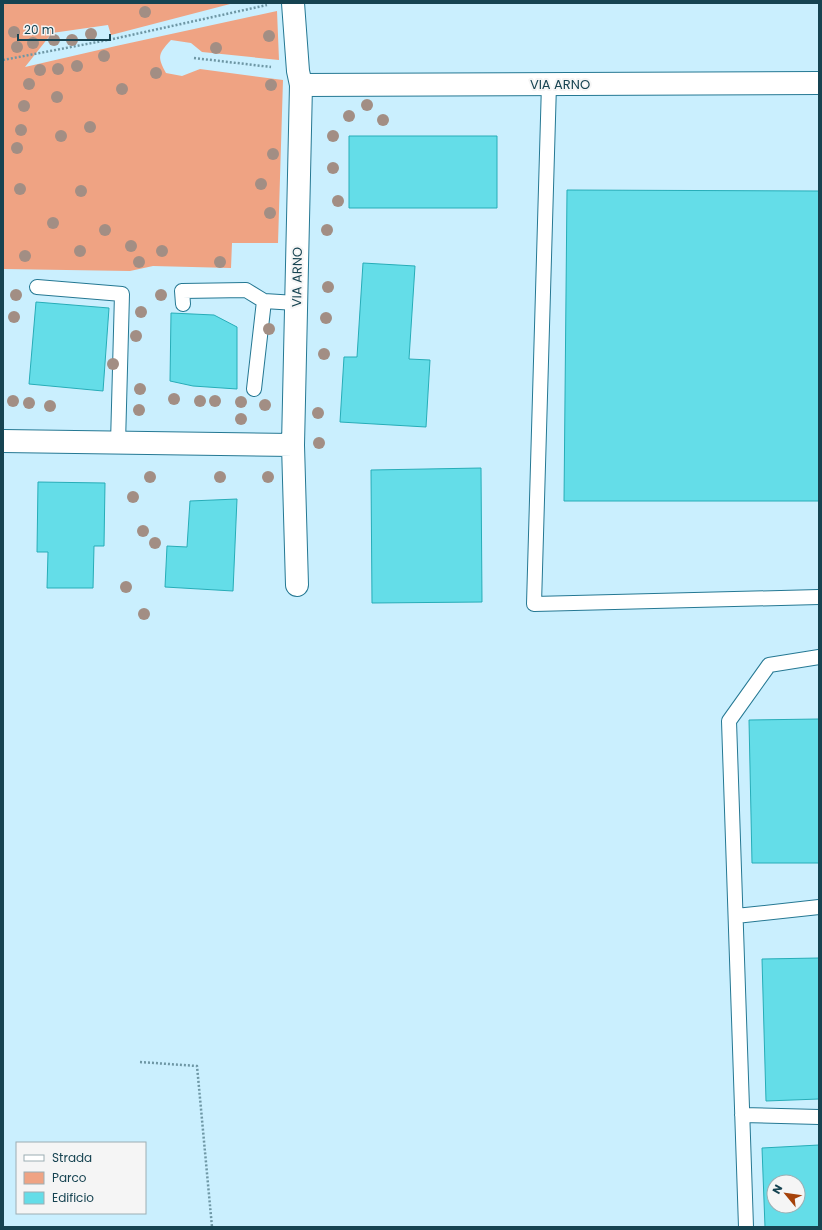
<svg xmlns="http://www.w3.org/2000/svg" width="822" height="1230" font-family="Poppins,sans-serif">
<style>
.green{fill:#efa383}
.building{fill:#64dde8;stroke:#27adb8;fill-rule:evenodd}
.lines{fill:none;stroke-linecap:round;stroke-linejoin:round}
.service-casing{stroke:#257893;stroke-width:16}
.minor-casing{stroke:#257893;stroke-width:24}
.path{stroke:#6e97a5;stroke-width:2.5;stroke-dasharray:2 2;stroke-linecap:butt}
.service{stroke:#fff;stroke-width:14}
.minor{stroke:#fff;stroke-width:22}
.tree{fill:#a28e84}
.labels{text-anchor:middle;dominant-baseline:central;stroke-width:4;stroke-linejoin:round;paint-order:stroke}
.street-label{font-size:13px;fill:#164351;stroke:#f5f5f5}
</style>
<rect width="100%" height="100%" fill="#caeffe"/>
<path class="green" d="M3 3H234L111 35 108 25 52 33 25 67 116 46 277 11 279 60 202 52 191 43 171 40C158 54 157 57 166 73L182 76 200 69 283 80 278 243H232L231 268 153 266 130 271 3 269Z"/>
<path class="building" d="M349 136H497V208H349Z
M567 190 819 191V501H564Z
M363 263 415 266 409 359 430 360 426 427 340 422 344 357H357Z
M36 302 109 308 103 391 29 384Z
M171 313 214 315 237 327V389L193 386 170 381Z
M481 468 482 602 372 603 371 470Z
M38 482 105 483 104 546H94L93 588H47L48 552H37Z
M237 499 233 591 165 587 167 546 187 547 190 501Z
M819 719V863H752L749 720Z
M819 958V1099L766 1101 762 959Z
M819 1145V1227H765L762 1148ZM774 1182H798V1206H774Z"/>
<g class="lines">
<defs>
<path id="service" d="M549 84 534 604 819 597
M37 287 122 294 118 443
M183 304 182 291 246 290 264 301 296 303
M254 389 264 301
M736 916 819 907
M742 1115 819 1117
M746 1227 729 721 769 665 819 657"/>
<path id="minor" d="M293 3 298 71 301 85 293 445 297 585
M301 85 819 83
M3 441 293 445"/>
</defs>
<use href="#service" class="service-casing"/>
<use href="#minor" class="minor-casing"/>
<path class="path" d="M194 58 271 67
M3 60 113 39 267 5
M140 1062 197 1066 212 1227"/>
<use href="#service" class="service"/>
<use href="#minor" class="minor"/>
</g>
<g class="tree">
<circle cx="145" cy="12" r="6"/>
<circle cx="14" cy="32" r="6"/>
<circle cx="91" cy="34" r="6"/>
<circle cx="269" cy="36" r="6"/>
<circle cx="54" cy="40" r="6"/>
<circle cx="72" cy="40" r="6"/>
<circle cx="33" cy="43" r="6"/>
<circle cx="17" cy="47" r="6"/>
<circle cx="216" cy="48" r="6"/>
<circle cx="104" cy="56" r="6"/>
<circle cx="77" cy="66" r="6"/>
<circle cx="58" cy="69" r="6"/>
<circle cx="40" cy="70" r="6"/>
<circle cx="156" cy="73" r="6"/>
<circle cx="29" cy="84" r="6"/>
<circle cx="271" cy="85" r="6"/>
<circle cx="122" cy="89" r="6"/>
<circle cx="57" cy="97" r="6"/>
<circle cx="367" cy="105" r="6"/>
<circle cx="24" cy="106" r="6"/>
<circle cx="349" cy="116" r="6"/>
<circle cx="383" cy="120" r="6"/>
<circle cx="90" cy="127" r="6"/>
<circle cx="21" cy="130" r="6"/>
<circle cx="61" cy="136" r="6"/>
<circle cx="333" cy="136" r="6"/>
<circle cx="17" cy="148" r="6"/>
<circle cx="273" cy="154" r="6"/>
<circle cx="333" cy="168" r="6"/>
<circle cx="261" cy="184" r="6"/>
<circle cx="20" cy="189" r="6"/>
<circle cx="81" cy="191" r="6"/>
<circle cx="338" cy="201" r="6"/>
<circle cx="270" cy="213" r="6"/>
<circle cx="53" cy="223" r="6"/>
<circle cx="105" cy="230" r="6"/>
<circle cx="327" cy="230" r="6"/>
<circle cx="131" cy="246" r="6"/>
<circle cx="80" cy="251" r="6"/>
<circle cx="162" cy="251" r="6"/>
<circle cx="25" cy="256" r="6"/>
<circle cx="139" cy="262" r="6"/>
<circle cx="220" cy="262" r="6"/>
<circle cx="328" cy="287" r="6"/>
<circle cx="16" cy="295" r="6"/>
<circle cx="161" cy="295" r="6"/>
<circle cx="141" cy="312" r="6"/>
<circle cx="14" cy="317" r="6"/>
<circle cx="326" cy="318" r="6"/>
<circle cx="269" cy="329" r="6"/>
<circle cx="136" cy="336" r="6"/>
<circle cx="324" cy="354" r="6"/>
<circle cx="113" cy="364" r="6"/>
<circle cx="140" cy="389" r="6"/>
<circle cx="174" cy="399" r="6"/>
<circle cx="13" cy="401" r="6"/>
<circle cx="200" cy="401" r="6"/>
<circle cx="215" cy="401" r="6"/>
<circle cx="241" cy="402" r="6"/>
<circle cx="29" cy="403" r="6"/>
<circle cx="265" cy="405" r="6"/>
<circle cx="50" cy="406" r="6"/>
<circle cx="139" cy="410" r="6"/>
<circle cx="318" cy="413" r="6"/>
<circle cx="241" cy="419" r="6"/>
<circle cx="319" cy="443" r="6"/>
<circle cx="150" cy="477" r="6"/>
<circle cx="220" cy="477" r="6"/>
<circle cx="268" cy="477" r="6"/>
<circle cx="133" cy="497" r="6"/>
<circle cx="143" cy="531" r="6"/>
<circle cx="155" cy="543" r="6"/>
<circle cx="126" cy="587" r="6"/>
<circle cx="144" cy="614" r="6"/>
</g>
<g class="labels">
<g class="street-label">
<text x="560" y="84">VIA ARNO</text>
<text transform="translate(297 277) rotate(-89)">VIA ARNO</text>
</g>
</g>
<rect width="822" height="1230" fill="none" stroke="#164351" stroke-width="8"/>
<rect x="16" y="1142" width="130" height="72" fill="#f5f5f5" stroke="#9caeb3"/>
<rect x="24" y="1155" width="20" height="6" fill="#ffffff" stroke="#9caeb3"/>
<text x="52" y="1162" font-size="12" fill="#164351">Strada</text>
<rect x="24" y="1172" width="20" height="12" fill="#efa383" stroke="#9caeb3"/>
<text x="52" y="1182" font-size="12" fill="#164351">Parco</text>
<rect x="24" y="1192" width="20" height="12" fill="#64dde8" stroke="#9caeb3"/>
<text x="52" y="1202" font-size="12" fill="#164351">Edificio</text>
<g transform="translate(786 1194) rotate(299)"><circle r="19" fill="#f5f5f5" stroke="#9caeb3"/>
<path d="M0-3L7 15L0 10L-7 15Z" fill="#a6420a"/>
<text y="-6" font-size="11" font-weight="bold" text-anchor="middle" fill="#164351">N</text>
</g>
<path d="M18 34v6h92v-6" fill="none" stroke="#164351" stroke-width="2"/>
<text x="24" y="34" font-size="12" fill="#164351" stroke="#f5f5f5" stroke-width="3" paint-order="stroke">20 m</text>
</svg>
